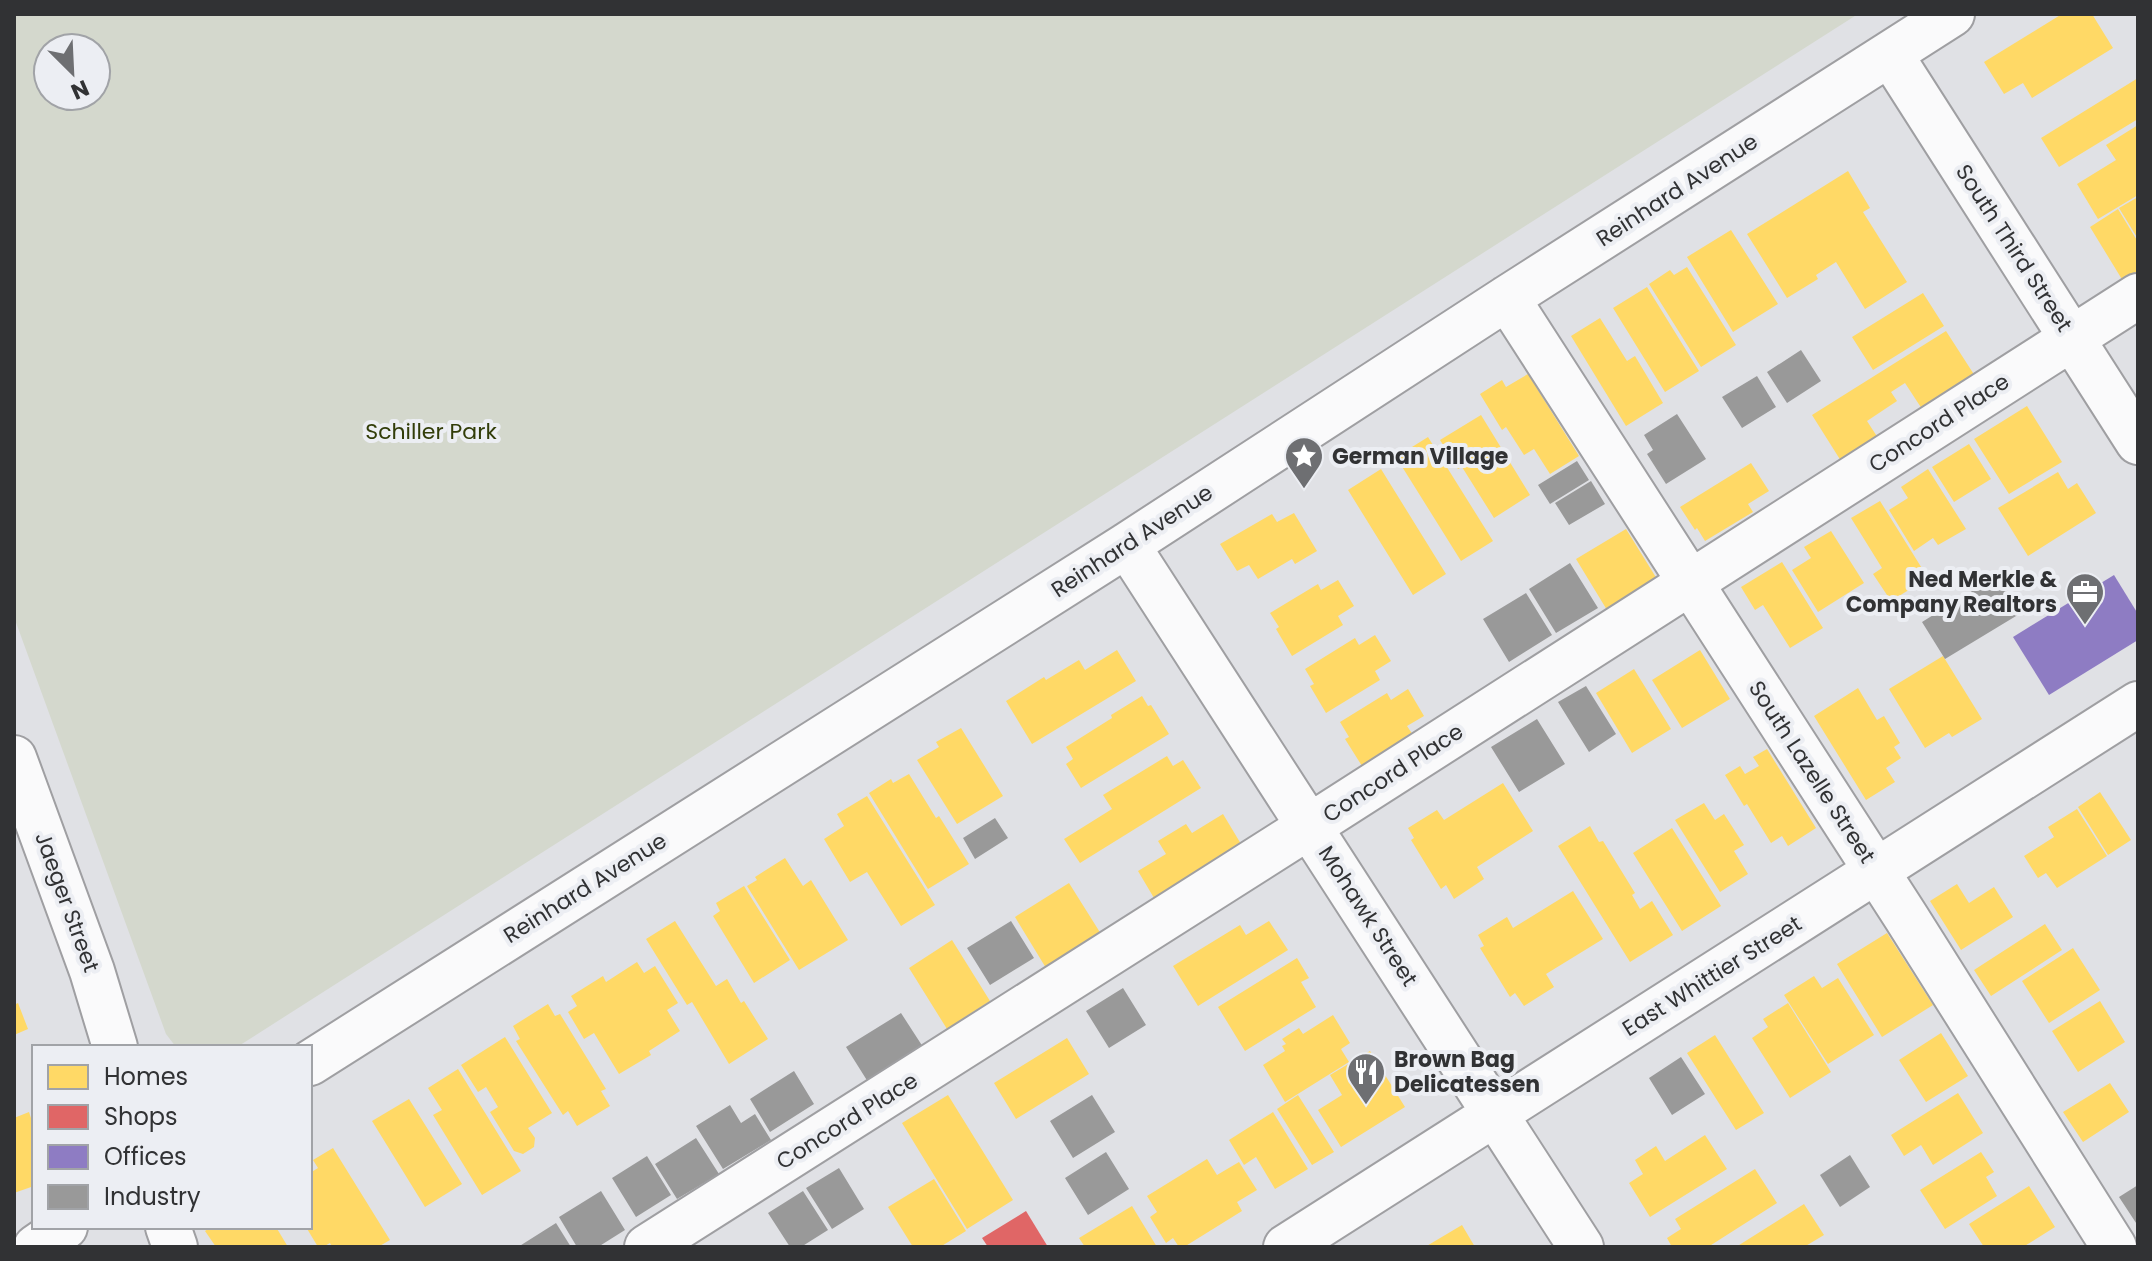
<svg xmlns="http://www.w3.org/2000/svg" width="2152" height="1261" font-family="Poppins,sans-serif">
<style>
.green{fill:#d4d8cd;fill-rule:evenodd}
.homes{fill:#ffd966}
.shops{fill:#e06666}
.offices{fill:#8e7cc3}
.industry{fill:#999}
.lines{fill:none;stroke-linecap:round;stroke-linejoin:round}
.minor-casing{stroke:#9f9fa2;stroke-width:48}
.minor{stroke:#fafafb;stroke-width:44}
.labels{text-anchor:middle;dominant-baseline:central;stroke-width:8;stroke-linejoin:round;paint-order:stroke}
.street-label{font-size:22px;fill:#313234;stroke:#eceef3}
.park-label{font-size:22px;fill:#323d09;stroke:#eceef3}
.poi-label{font-size:22px;font-weight:bold;fill:#313234;stroke:#eceef3;text-anchor:start}
</style>
<rect width="100%" height="100%" fill="#e0e1e5"/>
<path class="green" d="M14 14H1858L237 1047H176L166 1034 14 617ZM48 48H96V96H48Z"/>
<path class="homes" d="M2062 14H2092L2113 48 2032 98 2023 83 2004 94 1984 62Z
M2138 78V119L2059 167 2041 138Z
M2138 125V195L2098 219 2077 184 2116 160 2106 145Z
M1848 171 1870 208 1863 212 1907 282 1865 309 1836 262 1816 275 1818 279 1787 298 1747 234Z
M2138 197V239L2119 208Z
M2118 209 2138 242V272L2123 281 2090 227Z
M1731 230 1778 304 1733 332 1687 257Z
M1687 267 1736 345 1701 367 1649 284 1670 270 1674 275Z
M1647 287 1699 371 1665 392 1613 308Z
M1923 293 1944 326 1873 370 1852 337Z
M1600 318 1627 361 1635 356 1663 403 1626 426 1571 336Z
M1946 331 1975 376 1922 409 1905 383 1891 392 1897 401 1867 421 1878 438 1841 461 1812 415Z
M1528 374 1579 456 1550 474 1534 449 1524 455 1506 427 1502 430 1480 394 1502 380 1506 387Z
M2027 406 2062 462 2009 494 1974 439Z
M1481 415 1530 495 1494 518 1462 467 1458 469 1440 440Z
M1428 437 1493 541 1461 561 1396 457Z
M1969 444 1991 479 1954 502 1932 467Z
M1751 463 1769 491 1748 504 1753 512 1705 541 1697 528 1695 530 1680 507Z
M1381 469 1446 574 1413 595 1348 490Z
M1928 469 1966 529 1938 545 1933 538 1914 551 1889 510 1908 498 1901 487Z
M2058 472 2068 489 2077 483 2096 513 2028 556 1998 508Z
M1880 501 1928 578 1891 601 1873 574 1882 568 1851 518Z
M1294 513 1317 551 1295 564 1292 559 1258 579 1249 565 1237 571 1220 544 1272 514 1277 522Z
M1626 529 1657 579 1607 610 1576 559Z
M1831 531 1864 583 1818 612 1792 570 1811 558 1804 547Z
M1782 562 1823 628 1790 648 1763 605 1755 610 1741 587Z
M1338 580 1354 606 1338 616 1343 625 1292 656 1276 629 1279 627 1270 613 1318 584 1321 590Z
M1375 635 1391 661 1375 671 1380 680 1326 713 1310 686 1314 684 1305 669 1355 638 1359 645Z
M1117 650 1136 681 1032 744 1006 701 1044 677 1046 680 1079 660 1085 670Z
M1700 650 1730 699 1682 728 1652 680Z
M1943 656 1982 719 1952 737 1949 733 1925 748 1889 689Z
M1634 669 1671 729 1632 753 1596 693Z
M1858 688 1877 720 1884 716 1900 743 1894 747 1901 758 1886 768 1895 782 1866 800 1814 716Z
M1408 689 1424 716 1407 726 1413 735 1362 766 1345 739 1349 737 1340 722 1387 693 1391 700Z
M1142 696 1148 706 1151 705 1169 734 1081 788 1066 764 1073 759 1066 747 1112 718 1111 715Z
M961 728 1003 796 957 824 917 760 939 747 936 742Z
M1767 749 1816 828 1788 846 1782 836 1771 843 1747 804 1744 806 1725 775 1740 766 1745 774 1759 766 1753 757Z
M1167 756 1173 766 1183 760 1201 788 1080 863 1064 839 1112 809 1103 795Z
M909 774 936 818 939 816 969 864 928 889 869 793 891 779 893 783Z
M1503 783 1533 831 1477 867 1484 879 1454 899 1446 885 1441 889 1411 840 1414 838 1408 828 1437 810 1444 820Z
M2100 792 2131 840 2108 855 2078 807Z
M867 796 935 905 901 926 867 872 850 882 824 839 844 826 837 814Z
M1704 803 1715 820 1724 814 1744 845 1734 851 1748 874 1720 892 1675 820Z
M2077 809 2107 856 2057 888 2046 873 2038 878 2024 856 2054 837 2048 827Z
M1223 814 1241 844 1154 898 1138 871 1166 854 1158 841 1186 824 1192 833Z
M1590 826 1599 842 1603 841 1635 893 1632 895 1640 909 1652 901 1673 935 1630 962 1558 846Z
M1672 828 1721 906 1682 931 1633 853Z
M785 858 803 886 811 880 848 940 799 970 747 886 757 880 755 877Z
M1069 883 1101 934 1046 968 1015 917Z
M1957 884 1969 903 1994 887 2013 917 1961 950 1930 901Z
M744 886 790 960 754 983 713 916 720 911 716 903Z
M1573 891 1603 939 1546 974 1554 987 1524 1006 1515 993 1510 997 1480 948 1484 946 1478 935 1507 917 1513 928Z
M675 921 716 986 727 979 741 1003 744 1001 768 1039 729 1064 692 1002 687 1005 646 939Z
M1269 921 1288 950 1198 1006 1173 966 1240 925 1246 935Z
M2045 924 2062 950 1991 996 1974 970Z
M1887 933 1933 1005 1882 1037 1837 964Z
M952 940 990 1001 947 1029 909 968Z
M2073 948 2100 990 2049 1023 2022 981Z
M1297 958 1309 978 1301 982 1316 1007 1245 1051 1218 1007Z
M637 962 644 973 655 966 678 1003 667 1010 680 1031 649 1051 651 1055 619 1074 594 1033 584 1039 568 1012 577 1006 571 996 603 976 606 982Z
M1814 976 1822 988 1838 978 1874 1035 1828 1064 1784 995Z
M2100 1001 2125 1042 2078 1072 2052 1031Z
M18 1003 28 1029 14 1035V1005Z
M1788 1003 1831 1072 1790 1098 1752 1038 1768 1027 1763 1019Z
M548 1004 555 1016 560 1014 606 1089 601 1091 610 1106 577 1126 568 1111 563 1115 516 1041 520 1039 513 1026Z
M1333 1015 1350 1043 1341 1049 1349 1062 1285 1102 1263 1065 1285 1051 1282 1046 1286 1044 1282 1039 1299 1028 1303 1034Z
M1941 1033 1968 1076 1926 1102 1899 1060Z
M1715 1035 1764 1113 1736 1130 1687 1053Z
M505 1037 552 1113 528 1128 535 1138 534 1147 523 1154 514 1151 490 1112 498 1107 486 1087 478 1092 461 1065Z
M1067 1038 1089 1074 1016 1119 994 1083Z
M1370 1051 1405 1107 1341 1147 1318 1110 1342 1095 1330 1075Z
M458 1069 521 1171 482 1195 433 1115 442 1110 428 1088Z
M2110 1083 2129 1112 2083 1142 2063 1112Z
M1958 1093 1983 1133 1933 1165 1921 1145 1904 1156 1891 1135Z
M948 1095 1013 1200 967 1229 902 1123Z
M1298 1095 1334 1152 1312 1165 1277 1109Z
M409 1099 462 1184 425 1207 372 1121Z
M29 1112 34 1127V1186L14 1193V1118Z
M1273 1112 1308 1169 1275 1189 1256 1157 1244 1165 1229 1140Z
M1705 1135 1727 1169 1650 1217 1629 1183 1643 1174 1635 1160 1656 1146 1665 1161Z
M333 1148 390 1240 378 1247H332L330 1243 323 1247H318L306 1227H310V1173L318 1168 313 1160Z
M1981 1152 1994 1172 1986 1177 1997 1196 1945 1229 1920 1190Z
M1207 1159 1217 1175 1239 1162 1257 1190 1237 1202 1242 1211 1184 1247H1179L1173 1238 1166 1243 1150 1217 1157 1212 1147 1196Z
M1755 1169 1777 1203 1708 1247H1672L1667 1238 1681 1229 1675 1219Z
M934 1179 966 1231 940 1247H913L888 1207Z
M2029 1186 2055 1227 2023 1247H1984L1969 1224Z
M1804 1204 1824 1235 1804 1247H1736Z
M1132 1206 1157 1247H1085L1079 1238Z
M1462 1225 1475 1247H1425Z
M211 1227H276L288 1247H216L205 1231Z"/>
<path class="shops" d="M1026 1211 1048 1247H988L982 1238Z"/>
<path class="offices" d="M2114 575 2138 614V640L2049 695 2013 637Z"/>
<path class="industry" d="M1801 350 1821 381 1787 403 1767 372Z
M1757 376 1776 407 1742 428 1722 397Z
M1677 414 1706 459 1666 484 1647 454 1653 450 1644 435Z
M1577 461 1589 480 1550 504 1538 485Z
M1591 481 1605 504 1569 525 1555 503Z
M1570 563 1598 608 1556 633 1529 589Z
M1998 575 2021 613 1945 659 1922 622Z
M1526 593 1552 635 1509 662 1483 619Z
M1586 686 1616 734 1589 752 1558 702Z
M1537 719 1565 764 1519 792 1491 747Z
M995 818 1008 838 975 859 963 838Z
M1011 921 1034 958 990 985 967 948Z
M1123 988 1146 1025 1109 1048 1086 1011Z
M901 1013 923 1047 868 1082 846 1047Z
M1681 1057 1705 1094 1672 1115 1649 1078Z
M794 1071 814 1104 770 1132 750 1099Z
M1092 1095 1115 1132 1073 1158 1050 1121Z
M730 1105 741 1123 755 1114 771 1140 723 1169 696 1126Z
M696 1138 719 1174 677 1199 655 1164Z
M1106 1152 1129 1189 1088 1215 1065 1178Z
M1850 1155 1870 1187 1840 1207 1820 1175Z
M647 1156 671 1195 636 1217 612 1178Z
M839 1168 864 1209 832 1229 806 1188Z
M2138 1185V1226L2119 1197Z
M601 1191 625 1230 598 1247H577L559 1217Z
M803 1191 828 1230 801 1247H790L768 1213Z
M556 1223 571 1247H518Z"/>
<g class="lines">
<defs>
<path id="minor" d="M1890 54 2138 442
M1507 298 1906 917 2114 1247
M1127 545 1581 1247
M14 758 92 971 115 1047
M310 1063 1127 545 1507 298 1952 14
M168 1227 175 1247
M36 1247 65 1227
M647 1247 1310 826 2138 296
M1286 1247 2138 704"/>
</defs>
<use href="#minor" class="minor-casing"/>
<use href="#minor" class="minor"/>
</g>
<defs>
<symbol id="sight-pin" viewBox="-11 -11 22 30"><path d="M0 17L-7.5 6A9.5 9.5 0 1 1 7.5 6Z" fill="#6e6f72" stroke="#eceef3"/><path d="M0-6L1.8-2.2L6-1.7L2.9 1.2L3.7 5.4L0 3.3L-3.7 5.4L-2.9 1.2L-6-1.7L-1.8-2.2Z" fill="#fff"/></symbol>
<symbol id="office-pin" viewBox="-11 -11 22 30"><path d="M0 17L-7.5 6A9.5 9.5 0 1 1 7.5 6Z" fill="#6e6f72" stroke="#eceef3"/><path d="M-6-3h4V-5.5h4V-3h4V5H-6ZM-1-4.5V-3h2v-1.5ZM-6 0V1H6V0Z" fill="#fff"/></symbol>
<symbol id="restaurant-pin" viewBox="-11 -11 22 30"><path d="M0 17L-7.5 6A9.5 9.5 0 1 1 7.5 6Z" fill="#6e6f72" stroke="#eceef3"/><path d="M-5-6h1v4h1v-4h1v4h1v-4h1v5L-1.5 .5V6h-2V.5L-5-1ZM5-6V6H3V1.5H1.5Q1.5-4 5-6Z" fill="#fff"/></symbol>
</defs>
<g fill-rule="evenodd">
<use href="#sight-pin" x="1282" y="434" width="44" height="60"/>
<use href="#office-pin" x="2063" y="570" width="44" height="60"/>
<use href="#restaurant-pin" x="1344" y="1050" width="44" height="60"/>
</g>
<g class="labels">
<g class="street-label">
<text transform="translate(1677 190) rotate(-33)">Reinhard Avenue</text>
<text transform="translate(2014 248) rotate(57)">South Third Street</text>
<text transform="translate(1939 423) rotate(-33)">Concord Place</text>
<text transform="translate(1132 541) rotate(-33)">Reinhard Avenue</text>
<text transform="translate(1812 772) rotate(57)">South Lazelle Street</text>
<text transform="translate(1393 773) rotate(-33)">Concord Place</text>
<text transform="translate(585 888) rotate(-32)">Reinhard Avenue</text>
<text transform="translate(67 902) rotate(70)">Jaeger Street</text>
<text transform="translate(1368 916) rotate(57)">Mohawk Street</text>
<text transform="translate(1712 976) rotate(-32)">East Whittier Street</text>
<text transform="translate(847 1121) rotate(-32)">Concord Place</text>
</g>
<g class="park-label">
<text x="431" y="431">Schiller Park</text>
</g>
<g class="poi-label">
<text x="1332" y="456">German Village</text>
<text x="2057" y="579" text-anchor="end">Ned Merkle &amp;<tspan x="2057" dy="25">Company Realtors</tspan></text>
<text x="1394" y="1059">Brown Bag<tspan x="1394" dy="25">Delicatessen</tspan></text>
</g>
</g>
<rect width="2152" height="1261" fill="none" stroke="#313234" stroke-width="32"/>
<rect x="32" y="1045" width="280" height="184" fill="#eceef3" stroke="#a1a3a7" stroke-width="2"/>
<rect x="48" y="1065" width="40" height="24" fill="#ffd966" stroke="#a1a3a7" stroke-width="2"/>
<text x="104" y="1085" font-size="24" fill="#313234">Homes</text>
<rect x="48" y="1105" width="40" height="24" fill="#e06666" stroke="#a1a3a7" stroke-width="2"/>
<text x="104" y="1125" font-size="24" fill="#313234">Shops</text>
<rect x="48" y="1145" width="40" height="24" fill="#8e7cc3" stroke="#a1a3a7" stroke-width="2"/>
<text x="104" y="1165" font-size="24" fill="#313234">Offices</text>
<rect x="48" y="1185" width="40" height="24" fill="#999999" stroke="#a1a3a7" stroke-width="2"/>
<text x="104" y="1205" font-size="24" fill="#313234">Industry</text>
<g transform="translate(72 72) rotate(156)"><circle r="38" fill="#eceef3" stroke="#a1a3a7" stroke-width="2"/>
<path d="M0-6L14 30L0 20L-14 30Z" fill="#6e6f72"/>
<text y="-12" font-size="22" font-weight="bold" text-anchor="middle" fill="#313234">N</text>
</g>
</svg>
